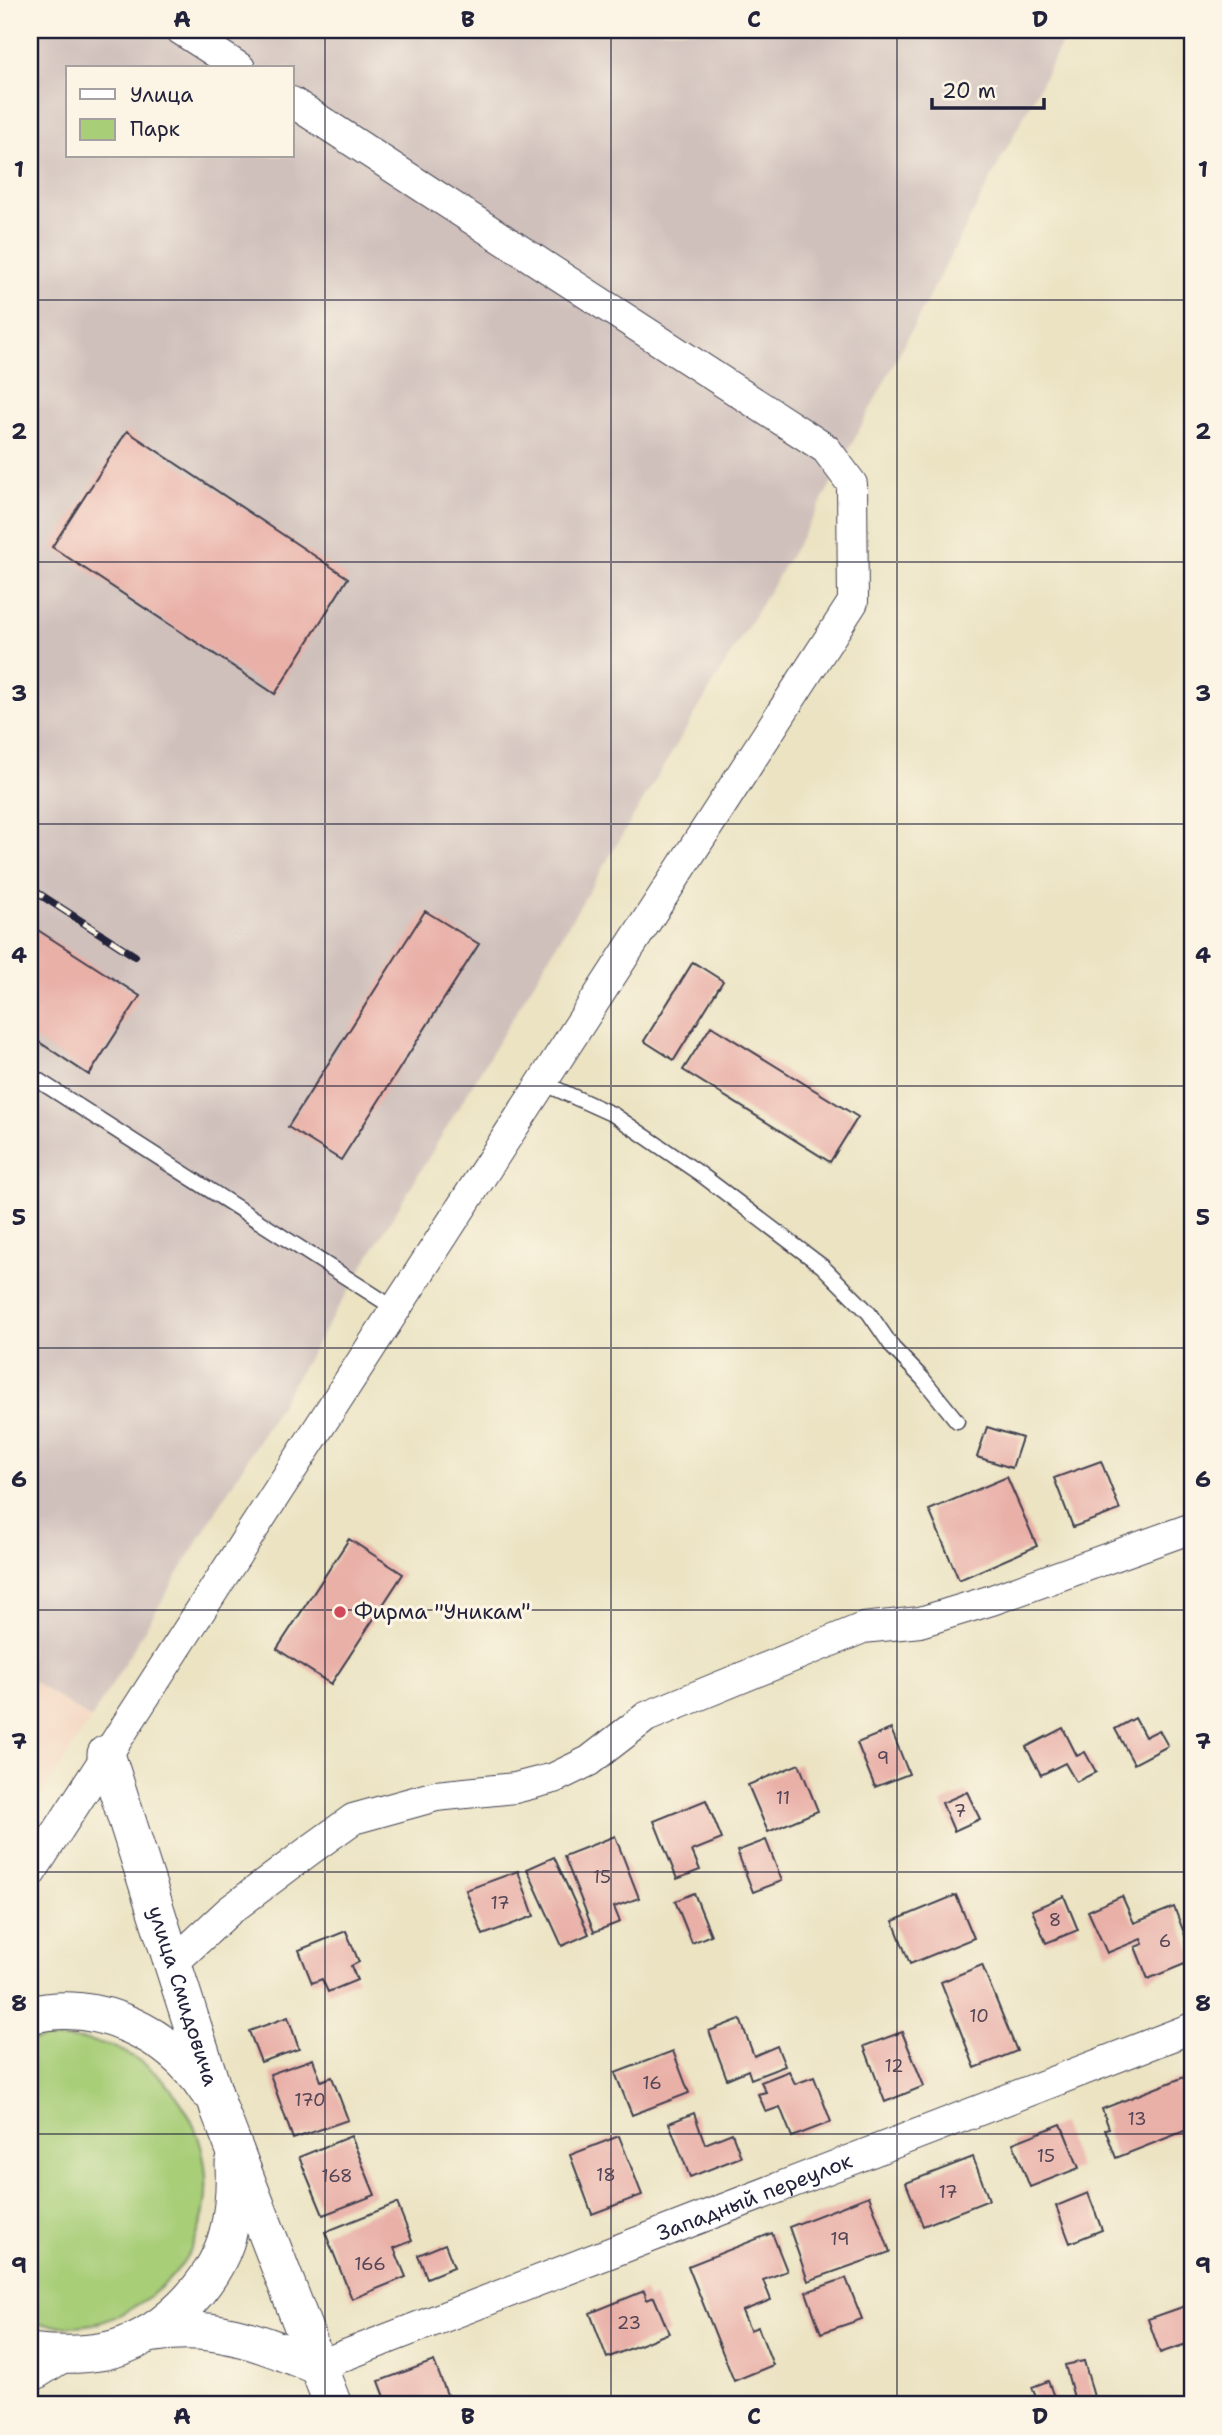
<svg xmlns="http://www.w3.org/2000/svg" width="1222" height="2435" font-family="'Shantell Sans',sans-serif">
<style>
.built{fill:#f3d4bf}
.industrial{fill:#cfc0bb;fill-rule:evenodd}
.green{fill:#a8ce78;stroke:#65785a;stroke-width:2}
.building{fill:#e9b0a8}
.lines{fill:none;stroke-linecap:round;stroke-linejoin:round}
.service-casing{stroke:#403f4f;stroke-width:17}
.minor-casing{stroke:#403f4f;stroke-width:32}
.tertiary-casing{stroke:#403f4f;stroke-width:39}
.service{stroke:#fff;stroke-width:14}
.minor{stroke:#fff;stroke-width:30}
.tertiary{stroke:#fff;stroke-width:37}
.rail-casing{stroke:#22223b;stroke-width:8}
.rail{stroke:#fcf5e5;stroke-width:5;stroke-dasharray:16;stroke-linecap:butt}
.grid{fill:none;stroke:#22223b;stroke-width:2;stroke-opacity:0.55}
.poi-dot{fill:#d1495b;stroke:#fcf5e5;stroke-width:2.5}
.labels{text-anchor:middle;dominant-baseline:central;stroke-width:6;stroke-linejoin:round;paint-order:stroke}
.number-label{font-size:18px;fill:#544656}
.poi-label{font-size:21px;fill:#22223b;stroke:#fcf5e5;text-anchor:start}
.street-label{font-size:21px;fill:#22223b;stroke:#fcf5e5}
.neatline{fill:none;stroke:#22223b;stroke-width:2.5}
.grid-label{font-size:23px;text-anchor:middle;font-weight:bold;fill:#22223b}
</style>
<rect width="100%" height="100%" fill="#fcf5e5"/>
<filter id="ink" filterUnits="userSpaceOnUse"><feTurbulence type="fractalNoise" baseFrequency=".0143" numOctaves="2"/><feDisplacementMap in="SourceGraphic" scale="14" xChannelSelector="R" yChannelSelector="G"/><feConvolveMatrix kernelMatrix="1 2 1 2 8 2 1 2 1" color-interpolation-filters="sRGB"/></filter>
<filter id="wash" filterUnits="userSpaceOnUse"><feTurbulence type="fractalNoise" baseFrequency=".00686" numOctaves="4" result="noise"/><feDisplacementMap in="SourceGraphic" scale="28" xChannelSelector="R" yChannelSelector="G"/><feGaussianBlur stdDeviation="1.57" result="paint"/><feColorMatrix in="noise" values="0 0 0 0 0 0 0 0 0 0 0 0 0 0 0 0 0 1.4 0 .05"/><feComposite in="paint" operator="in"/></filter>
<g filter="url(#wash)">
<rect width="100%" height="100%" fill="#ebe3c2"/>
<path class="built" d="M30 1679 91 1719 30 1812Z"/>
<path class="industrial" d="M30 30H1069L813 518 91 1719 30 1679ZM68 68H292V156H68Z"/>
<path class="green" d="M42 2039C67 2039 93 2038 116 2048 216 2092 241 2229 150 2296 135 2307 117 2318 98 2323 75 2328 53 2326 30 2323V2042Z"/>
<g id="blocks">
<path class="building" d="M127 431 348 578 275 694 52 547Z
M425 911 479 944 341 1160 288 1127Z
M30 925 140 996 89 1075 30 1036Z
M693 962 723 981 674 1060 644 1041Z
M711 1026 858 1117 830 1162 683 1070Z
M987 1427 1022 1438 1012 1468 977 1457Z
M1101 1461 1120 1510 1073 1527 1054 1478Z
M1007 1477 1037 1546 959 1580 929 1510Z
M349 1539 403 1574 331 1684 277 1649Z
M1135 1718 1145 1737 1159 1730 1168 1746 1134 1764 1115 1729Z
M1063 1728 1077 1756 1085 1752 1096 1772 1076 1782 1065 1763 1041 1775 1026 1747Z
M891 1729 909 1774 875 1787 857 1743Z
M799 1764 818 1811 768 1832 748 1785Z
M967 1792 980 1819 954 1831 942 1803Z
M706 1800 722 1839 692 1851 700 1870 677 1879 654 1821Z
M615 1836 639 1898 614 1907 620 1922 594 1932 564 1856Z
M766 1840 782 1881 753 1892 737 1851Z
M554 1857 589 1934 562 1946 527 1869Z
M518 1871 534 1916 483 1935 466 1890Z
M694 1893 711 1935 692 1943 675 1901Z
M956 1895 974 1938 910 1964 893 1921Z
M1064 1896 1078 1930 1046 1943 1032 1910Z
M1122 1896 1134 1923 1174 1907 1192 1953V1961L1148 1979 1135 1947 1143 1944 1141 1939 1107 1953 1088 1911Z
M346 1931 359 1962 351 1966 357 1980 328 1992 322 1979 312 1983 299 1950Z
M982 1965 1017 2051 975 2068 941 1982Z
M288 2017 299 2049 261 2062 249 2031Z
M740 2019 754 2056 777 2046 785 2066 751 2079 748 2070 727 2079 709 2031Z
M902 2032 924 2086 885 2102 864 2046Z
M673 2051 689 2093 632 2115 615 2073Z
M313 2059 321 2081 332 2077 348 2120 293 2139 270 2074Z
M789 2071 795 2084 814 2077 831 2122 792 2137 780 2107 766 2112 758 2094 766 2092 761 2082Z
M1192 2074V2128L1116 2158 1105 2129 1109 2128 1102 2109Z
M694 2113 705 2144 732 2133 741 2157 690 2177 669 2123Z
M1061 2124 1079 2168 1030 2187 1013 2143Z
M351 2136 375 2195 323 2215 299 2157Z
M619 2136 642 2195 592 2214 570 2155Z
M973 2157 989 2200 923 2226 906 2183Z
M1088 2193 1102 2230 1070 2243 1056 2206Z
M869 2196 890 2252 808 2281 789 2227Z
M397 2203 412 2241 394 2248 406 2277 352 2299 325 2232Z
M772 2233 787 2271 763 2280 771 2300 742 2311 750 2330 758 2327 773 2365 734 2381 688 2266Z
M445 2244 454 2267 427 2278 418 2255Z
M846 2278 862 2319 821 2333 806 2292Z
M644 2291 647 2300 654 2297 669 2333 607 2358 590 2313Z
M1191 2304 1192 2342 1160 2353 1148 2319Z
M434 2361 451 2405H388L379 2381Z
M1084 2361 1096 2404 1076 2405 1065 2365Z
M1048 2381 1057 2405H1039L1032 2387Z"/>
</g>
</g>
<g filter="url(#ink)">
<use href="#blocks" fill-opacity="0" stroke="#403f4f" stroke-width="2"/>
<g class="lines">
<defs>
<path id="service" d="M30 1075 394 1308
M541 1082 614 1115 699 1173 822 1266 869 1313 893 1348 923 1379 957 1421"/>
<g id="minor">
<path d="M181 30 240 68"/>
<path d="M30 1874 853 602 852 484 826 449 292 102"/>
<path d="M172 1964 229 1911 310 1850 353 1819 436 1796 515 1788 554 1778 589 1761 646 1717 863 1628 920 1622 992 1600 1192 1528"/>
<path id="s1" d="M317 2366 1192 2028"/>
<path d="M30 2378 65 2356"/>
</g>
<g id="tertiary">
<path id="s2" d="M106 1754 219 2109 333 2405"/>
<path d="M30 2015C97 1998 171 2034 207 2090"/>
<path d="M148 2334C214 2323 257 2341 317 2366"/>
<path d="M30 2352C55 2355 79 2356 105 2351 159 2340 215 2286 228 2233 234 2209 235 2187 234 2164"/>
</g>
</defs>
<use href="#service" class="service-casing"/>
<use href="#minor" class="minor-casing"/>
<use href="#tertiary" class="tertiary-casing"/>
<use href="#service" class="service"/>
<use href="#minor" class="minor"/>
<use href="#tertiary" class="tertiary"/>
<defs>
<path id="rail" d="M30 888 135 956"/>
</defs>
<use href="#rail" class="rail-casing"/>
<use href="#rail" class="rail"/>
</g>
</g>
<path class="grid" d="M325 30V2405M611 30V2405M897 30V2405M30 300H1192M30 562H1192M30 824H1192M30 1086H1192M30 1348H1192M30 1610H1192M30 1872H1192M30 2134H1192"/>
<circle class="poi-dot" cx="340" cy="1612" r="7"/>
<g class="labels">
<g class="number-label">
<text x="883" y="1758">9</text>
<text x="783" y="1798">11</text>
<text x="960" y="1811">7</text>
<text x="602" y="1877">15</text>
<text x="500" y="1903">17</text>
<text x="1055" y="1920">8</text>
<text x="1165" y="1941">6</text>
<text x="979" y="2016">10</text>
<text x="894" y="2066">12</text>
<text x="652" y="2083">16</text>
<text x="310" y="2100">170</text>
<text x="1137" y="2119">13</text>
<text x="1046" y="2156">15</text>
<text x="606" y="2175">18</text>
<text x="337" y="2176">168</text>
<text x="948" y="2192">17</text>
<text x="840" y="2239">19</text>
<text x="370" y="2264">166</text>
<text x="629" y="2323">23</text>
</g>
<g class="poi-label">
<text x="354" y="1612">Фирма "Уникам"</text>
</g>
<g class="street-label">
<text stroke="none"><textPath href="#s2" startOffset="254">улица Смидовича</textPath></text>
<text stroke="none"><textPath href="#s1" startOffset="469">Западный переулок</textPath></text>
</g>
</g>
<rect width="1222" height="2435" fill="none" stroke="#fcf5e5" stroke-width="77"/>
<rect x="66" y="66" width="228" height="91" fill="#fcf5e5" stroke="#a5a1a1" stroke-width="2"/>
<rect x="80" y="89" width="35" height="10" fill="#ffffff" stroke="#a5a1a1" stroke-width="2"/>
<text x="130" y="102" font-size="21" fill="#22223b">Улица</text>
<rect x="80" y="119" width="35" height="21" fill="#a8ce78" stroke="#a5a1a1" stroke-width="2"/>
<text x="130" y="136" font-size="21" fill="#22223b">Парк</text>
<path d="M932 98v10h112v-10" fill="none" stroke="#22223b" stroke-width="3.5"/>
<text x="942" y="98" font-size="21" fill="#22223b" stroke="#fcf5e5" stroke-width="5" paint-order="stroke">20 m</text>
<rect x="38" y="38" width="1146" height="2358" class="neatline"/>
<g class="grid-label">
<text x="182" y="27">A</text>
<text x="468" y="27">B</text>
<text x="754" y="27">C</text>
<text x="1040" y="27">D</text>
<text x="19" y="177">1</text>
<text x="1203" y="177">1</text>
<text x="19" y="439">2</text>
<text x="1203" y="439">2</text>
<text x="19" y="701">3</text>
<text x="1203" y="701">3</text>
<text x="19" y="963">4</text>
<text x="1203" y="963">4</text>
<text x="19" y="1225">5</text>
<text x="1203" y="1225">5</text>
<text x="19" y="1487">6</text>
<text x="1203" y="1487">6</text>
<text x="19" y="1749">7</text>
<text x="1203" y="1749">7</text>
<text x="19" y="2011">8</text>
<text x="1203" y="2011">8</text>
<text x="19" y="2273">9</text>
<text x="1203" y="2273">9</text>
<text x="182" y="2424">A</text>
<text x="468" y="2424">B</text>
<text x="754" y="2424">C</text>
<text x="1040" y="2424">D</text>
</g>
</svg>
